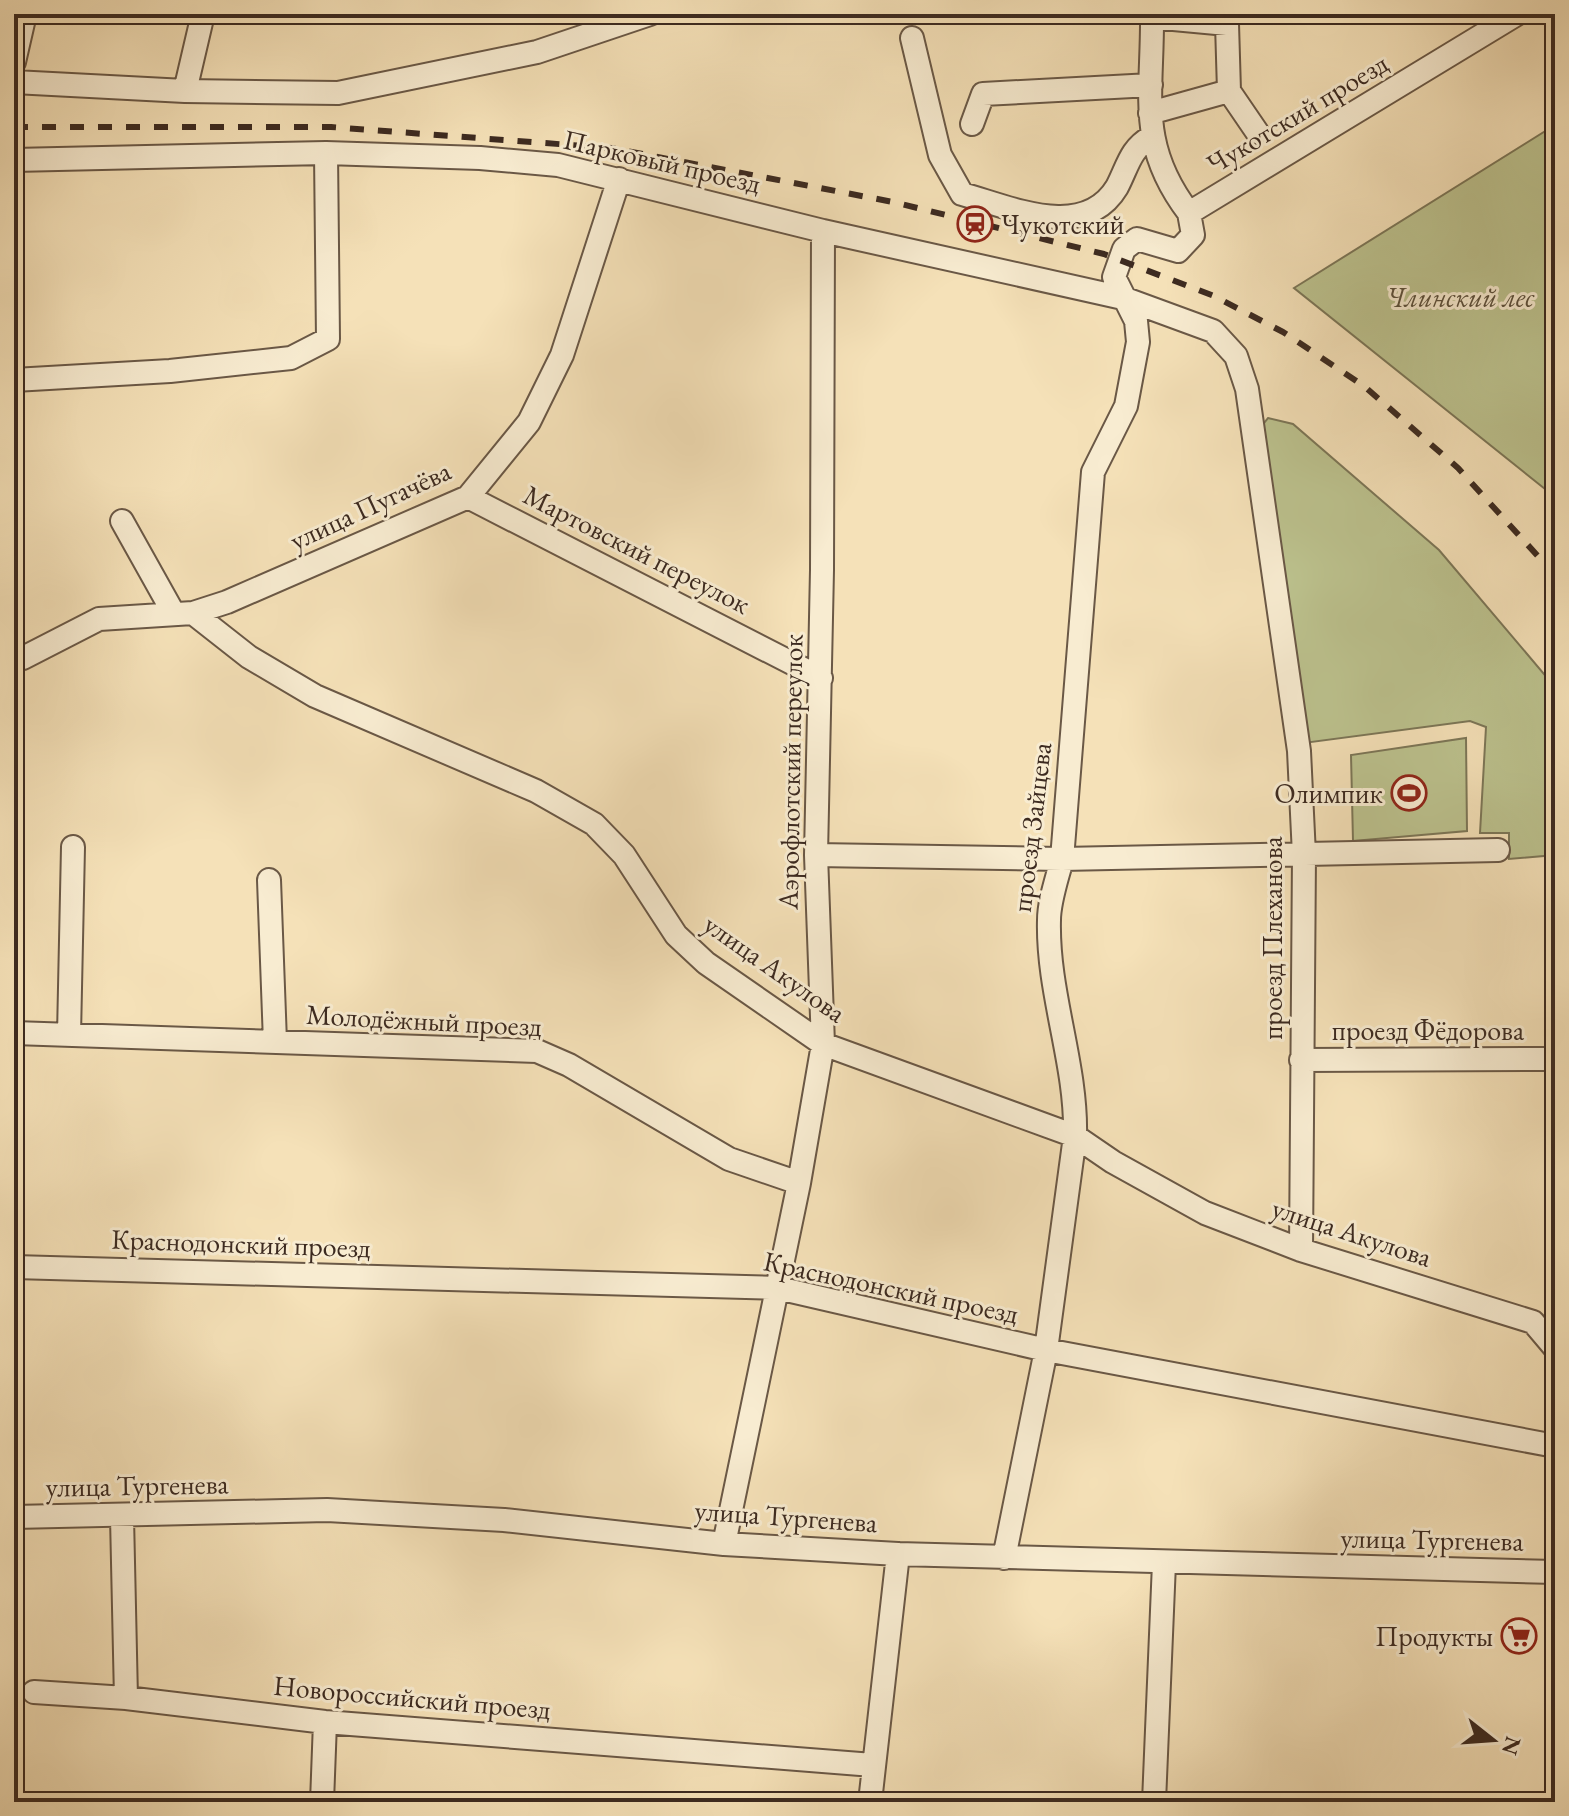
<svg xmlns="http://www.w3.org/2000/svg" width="1569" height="1816" font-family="'EB Garamond',serif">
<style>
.green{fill:#bcc28e;stroke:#7c7657;stroke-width:2}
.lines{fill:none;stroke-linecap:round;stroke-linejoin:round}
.minor-casing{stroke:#6a5846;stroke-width:26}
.minor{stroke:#f8ecd1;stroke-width:22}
.rail{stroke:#3c2a20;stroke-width:6;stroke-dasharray:14 14;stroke-linecap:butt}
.labels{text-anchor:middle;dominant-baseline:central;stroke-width:6;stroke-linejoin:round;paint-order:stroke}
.street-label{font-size:28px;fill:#3c2a20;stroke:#f8ecd1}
.poi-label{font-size:28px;fill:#3c2a20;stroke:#f8ecd1;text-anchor:end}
.park-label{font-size:28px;font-style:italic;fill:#5c503c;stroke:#f8ecd1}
</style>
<rect width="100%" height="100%" fill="#f5e1b8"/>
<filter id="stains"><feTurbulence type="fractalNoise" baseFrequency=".0025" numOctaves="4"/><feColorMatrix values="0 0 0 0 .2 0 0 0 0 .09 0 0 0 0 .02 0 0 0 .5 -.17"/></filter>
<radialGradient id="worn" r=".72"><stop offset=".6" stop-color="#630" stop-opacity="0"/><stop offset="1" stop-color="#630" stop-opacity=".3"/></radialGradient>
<path class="green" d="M1555 125V497L1294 288Z
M1268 418 1293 424 1439 550 1555 687V855L1509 859V833H1480L1486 727 1470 721 1304 743 1259 429Z
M1466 738 1467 831 1353 841 1351 755Z"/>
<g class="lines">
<defs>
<path id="minor" d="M1152 14C1153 94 1136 144 1189 213L1517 14
M1152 17 1227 24 1229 91 1257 132
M912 38 940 155 962 194C1010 207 1084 242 1117 187 1128 166 1130 149 1151 137
M14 62 25 14
M14 82 185 91 338 93 537 52 650 14
M185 91 203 14
M1150 113 1229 91
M972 124 983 94 1151 85
M14 160 326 153 480 158 558 165 823 231 1123 298 1213 331 1236 356 1247 389 1299 751 1304 855 1301 1250
M14 380 170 371 291 358 328 339 326 153
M468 497 821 678
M122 521 174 614
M193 613 249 657 315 696 536 791 594 824 624 855 676 935 706 963 823 1044 1075 1136 1113 1162 1205 1213 1301 1250 1533 1322 1555 1348
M14 659 23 658 99 619 193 613 227 602 468 497 529 422 562 355 619 179
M816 855 1062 859 1498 850
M269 880 275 1042
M14 1033 537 1051 569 1065 729 1159 799 1183
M69 1035 73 847
M1301 1060 1555 1059
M14 1267 778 1288 1046 1350 1555 1446
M14 1517 327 1510 504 1520 724 1544 898 1554 1555 1572
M122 1517 126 1698 325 1722 873 1765
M724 1544 799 1183 823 1044 816 855 822 570 823 231
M1004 1558 1046 1350 1075 1136C1077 1064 1047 993 1049 920 1049 901 1057 879 1062 859L1093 472 1126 406 1138 342 1136 321 1114 277 1124 249 1137 239 1178 251 1193 235 1189 213
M34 1692 126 1698
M322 1802 325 1722
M870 1802 898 1554
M1154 1802 1164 1563"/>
</defs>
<use href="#minor" class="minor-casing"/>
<use href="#minor" class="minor"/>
<path class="rail" d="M14 127H331L611 148 893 202 1104 254 1214 296 1283 332 1364 386 1458 468 1555 575"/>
</g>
<defs>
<symbol id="station-ring" viewBox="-11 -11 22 22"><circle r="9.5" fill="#f8ecd1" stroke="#8f2418" stroke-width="1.5"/><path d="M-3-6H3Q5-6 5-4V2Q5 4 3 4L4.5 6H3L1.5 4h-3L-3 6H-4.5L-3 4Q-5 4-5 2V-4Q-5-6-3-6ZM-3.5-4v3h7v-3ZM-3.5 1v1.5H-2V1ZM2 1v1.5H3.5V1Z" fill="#8f2418"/></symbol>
<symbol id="stadium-ring" viewBox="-11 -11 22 22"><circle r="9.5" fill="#f8ecd1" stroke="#8f2418" stroke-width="1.5"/><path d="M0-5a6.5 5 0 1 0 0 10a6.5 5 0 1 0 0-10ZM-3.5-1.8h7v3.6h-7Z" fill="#8f2418"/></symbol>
<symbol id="supermarket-ring" viewBox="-11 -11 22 22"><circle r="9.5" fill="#f8ecd1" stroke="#8f2418" stroke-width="1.5"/><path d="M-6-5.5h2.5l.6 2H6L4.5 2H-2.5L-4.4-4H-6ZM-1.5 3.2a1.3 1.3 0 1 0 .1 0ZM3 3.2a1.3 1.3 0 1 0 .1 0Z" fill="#8f2418"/></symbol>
</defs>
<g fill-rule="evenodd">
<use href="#station-ring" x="955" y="204" width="40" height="40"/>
<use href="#stadium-ring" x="1389" y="773" width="40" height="40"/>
<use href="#supermarket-ring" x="1499" y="1616" width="40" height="40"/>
</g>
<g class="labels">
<g class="street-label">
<text transform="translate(1297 113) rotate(-31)">Чукотский проезд</text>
<text transform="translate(662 161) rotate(13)">Парковый проезд</text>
<text transform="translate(370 505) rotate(-25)">улица Пугачёва</text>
<text transform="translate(637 549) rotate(27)">Мартовский переулок</text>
<text transform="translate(790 772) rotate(-89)">Аэрофлотский переулок</text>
<text transform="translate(1031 827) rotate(-83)">проезд Зайцева</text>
<text transform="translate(1272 938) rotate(-90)">проезд Плеханова</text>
<text transform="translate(775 968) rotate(35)">улица Акулова</text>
<text transform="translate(424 1020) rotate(3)">Молодёжный проезд</text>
<text x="1428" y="1030">проезд Фёдорова</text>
<text transform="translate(1352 1232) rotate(18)">улица Акулова</text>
<text transform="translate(241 1243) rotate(2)">Краснодонский проезд</text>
<text transform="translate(891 1287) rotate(12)">Краснодонский проезд</text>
<text transform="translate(137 1485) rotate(-1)">улица Тургенева</text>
<text transform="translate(786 1516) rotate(4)">улица Тургенева</text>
<text transform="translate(1432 1539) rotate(1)">улица Тургенева</text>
<text transform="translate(412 1697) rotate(5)">Новороссийский проезд</text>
</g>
<g class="poi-label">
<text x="1001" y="224" text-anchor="start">Чукотский</text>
<text x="1383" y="793">Олимпик</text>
<text x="1493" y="1636">Продукты</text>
</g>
<g class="park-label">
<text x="1460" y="297">Члинский лес</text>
</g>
</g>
<rect width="1569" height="1816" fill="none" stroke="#f5e1b8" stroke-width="48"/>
<rect x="16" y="16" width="1537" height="1784" fill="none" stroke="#3c2a20" stroke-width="4"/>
<rect x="24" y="24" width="1521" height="1768" fill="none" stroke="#3c2a20" stroke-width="2"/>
<g transform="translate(1493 1740) rotate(107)" stroke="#f8ecd1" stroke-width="6" paint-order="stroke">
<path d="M0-6L14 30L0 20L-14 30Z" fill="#3c2a20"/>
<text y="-12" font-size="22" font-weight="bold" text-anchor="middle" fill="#3c2a20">N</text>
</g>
<rect width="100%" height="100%" filter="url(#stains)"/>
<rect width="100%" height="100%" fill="url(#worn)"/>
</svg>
